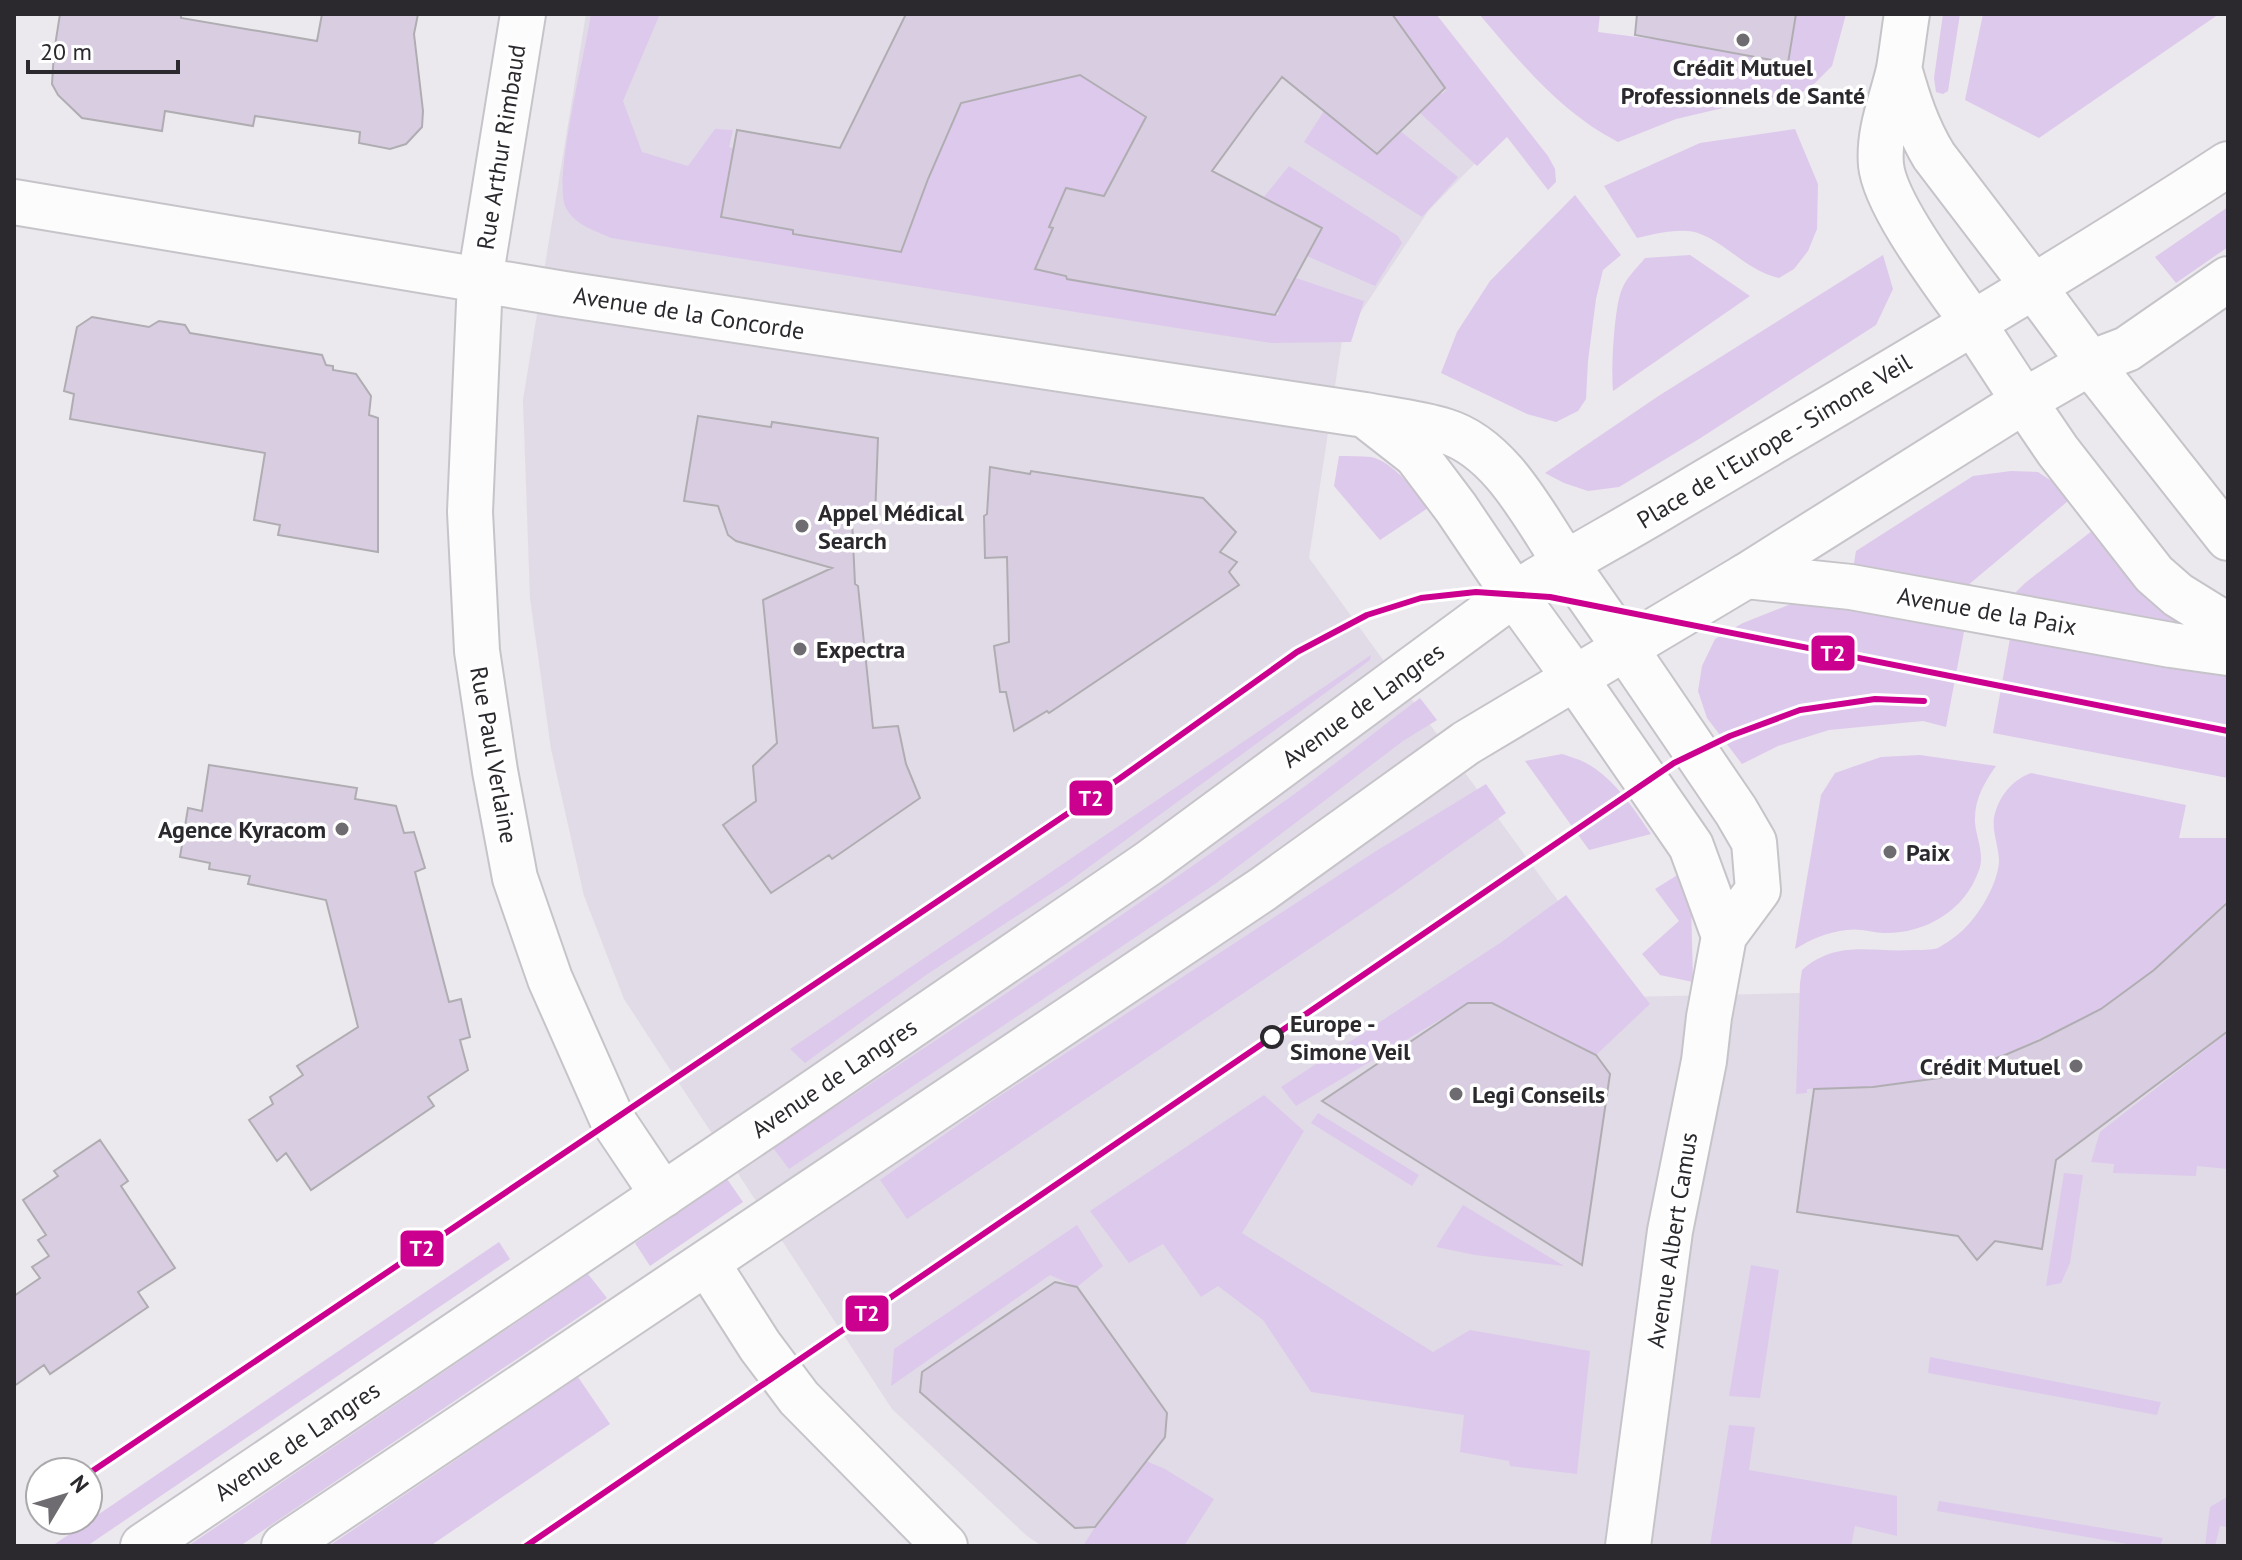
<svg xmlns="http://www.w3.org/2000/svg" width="2242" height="1560" font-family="'PT Sans',sans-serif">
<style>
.built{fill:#e1dbe7}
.green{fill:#ddc9ec}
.building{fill:#d9cee1;stroke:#b0adb2;stroke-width:2}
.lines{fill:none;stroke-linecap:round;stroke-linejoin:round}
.minor-casing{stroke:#c6c4c9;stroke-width:48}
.tertiary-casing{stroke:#c6c4c9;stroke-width:48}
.primary-casing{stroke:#c6c4c9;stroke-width:48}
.minor{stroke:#fcfcfc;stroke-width:44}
.tertiary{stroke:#fcfcfc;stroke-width:44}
.primary{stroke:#fcfcfc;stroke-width:44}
.tram-1-casing{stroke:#fff;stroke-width:12}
.tram-1{stroke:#cc008e;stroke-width:6}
.poi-dot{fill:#6f6c71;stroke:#fff;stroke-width:3}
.stop-dot{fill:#fff;stroke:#2c292e;stroke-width:4}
.labels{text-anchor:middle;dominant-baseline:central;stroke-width:7;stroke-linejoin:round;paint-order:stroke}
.poi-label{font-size:24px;font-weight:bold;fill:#2c292e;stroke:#fff;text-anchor:start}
.street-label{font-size:24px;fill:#2c292e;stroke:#fff}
.stop-label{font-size:24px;font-weight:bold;fill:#2c292e;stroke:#fff;text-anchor:start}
.line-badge{stroke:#fff;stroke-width:3}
.badge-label{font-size:22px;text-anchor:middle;font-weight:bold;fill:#fff}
</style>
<rect width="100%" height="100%" fill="#ebe8ee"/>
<path class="built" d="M586 14H1426L1509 129 1429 210 1342 340 1309 558 1628 997 1838 992 2228 846V1546H1042L1027 1536 892 1409 624 999 584 896 551 749 530 598 523 400Z"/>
<path class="green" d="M591 14H660L623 101 642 152 688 166 715 129 733 130 729 147 734 149 722 217 793 230V234L900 252 928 179 961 103 1080 75 1107 93 1126 64 1168 92 1104 196 1066 189 1049 227 1053 228 1035 269 1066 276 1067 279 1112 288 1113 283 1154 291 1156 295 1278 315 1279 313 1276 311 1288 288 1290 289 1293 283 1290 282 1293 277 1364 301 1351 342 1271 343 611 238C594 230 575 225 566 208 552 182 586 50 591 14Z
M1392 14H1436L1548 156 1555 169 1556 182 1548 190 1507 137 1477 166 1419 112 1439 90 1442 94 1446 90Z
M1479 14H1600L1598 32 1683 43 1788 63 1796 14H1846L1832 66 1812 86 1786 102 1740 104 1676 119 1618 142C1561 113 1520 62 1479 14Z
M1943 14H1960L1948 91 1943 94 1936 92 1934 78Z
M1983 14H2219L2039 138 1965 100Z
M1324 111 1377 154 1399 130 1458 177 1422 217 1304 142Z
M1795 129 1818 184 1817 229 1808 251 1794 269 1779 278C1747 271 1728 244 1698 233 1682 227 1653 234 1637 238L1604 186 1700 143Z
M1289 166 1398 236 1402 243 1375 286 1307 256 1263 198Z
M1575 195 1621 255 1603 270 1596 299 1588 361 1586 399 1578 411 1556 422 1527 414 1441 373 1457 332 1490 281Z
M2228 207V247L2176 283 2155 257Z
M1690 255 1750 296 1613 391C1611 371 1614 307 1622 289 1626 278 1638 267 1645 258Z
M1883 255 1893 289 1876 325 1699 439 1619 487 1588 491 1564 483 1545 473 1660 395Z
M1339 456C1349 456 1361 456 1371 457 1392 461 1416 491 1428 508L1380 540 1334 486Z
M2011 471 2038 472 2074 496 1967 586 1865 572 1854 563 1856 551 1973 476Z
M2097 527 2180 617 2181 627 2018 598 2016 592 2025 583Z
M1822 597 1966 621 1946 727 1923 721 1829 730 1778 746 1742 764 1707 718 1698 691 1702 666 1715 639 1743 623 1791 604Z
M2011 633 2228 673V778L1993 733Z
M1371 655 1370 660 1066 884 926 975 805 1063 790 1049Z
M1420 698 1437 720 1403 741 1215 884 789 1169 773 1148C952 1030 1130 912 1304 787 1343 758 1381 727 1420 698Z
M1562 754C1570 757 1579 759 1586 763 1614 778 1634 809 1651 834L1589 850 1525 761Z
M1920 755 1996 766C1984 783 1974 800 1975 822 1976 838 1985 854 1979 870 1965 911 1925 934 1883 933 1871 932 1859 928 1847 930 1827 932 1812 939 1795 949L1821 795 1835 773 1881 757Z
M2031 773 2186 805 2179 838H2228V900L2154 970 2074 1028 2070 1024 2005 1055 1939 1078 1873 1087 1807 1089V1093L1796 1094 1800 983 1802 970C1838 939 1871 953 1913 950 1921 950 1931 950 1938 948 1945 944 1957 936 1963 930 1979 915 1998 884 1999 861 1999 847 1992 832 1994 818 1998 797 2012 780 2031 773Z
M1486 784 1506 813 1397 890 907 1219 880 1180 992 1101 1376 851Z
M1679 874 1691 901 1693 982 1660 975 1642 954 1679 921 1655 889Z
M1566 895 1650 1004 1596 1055 1492 1003H1468L1296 1106 1281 1087 1500 943Z
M2228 1032V1169L2197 1166 2196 1176 2113 1173 2114 1164 2091 1162 2100 1132Z
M1264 1095 1304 1131 1242 1233 1433 1352 1470 1330 1590 1351 1577 1474 1510 1466 1509 1461 1460 1452 1464 1415 1311 1392 1263 1320 1218 1286 1201 1297 1163 1244 1129 1263 1090 1211Z
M1318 1113 1419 1175 1412 1186 1311 1123Z
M2064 1173 2083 1175 2070 1263 2061 1283 2046 1286Z
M727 1179 743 1202 650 1266 635 1243Z
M1463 1205 1564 1266 1475 1255 1436 1247Z
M1077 1225 1103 1266 1077 1287 1050 1275 891 1386 894 1349Z
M499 1242 510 1259 87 1546H52Z
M1751 1265 1779 1270 1760 1398 1729 1396Z
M588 1274 607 1298 240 1546H188Z
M1930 1357 2160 1402H2161L2157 1415 1928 1373Z
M578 1377 610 1424 430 1546H329Z
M1729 1425 1755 1427 1749 1470 1897 1496V1536L1855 1526 1851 1546H1710Z
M1146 1461 1165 1469 1214 1499 1184 1546H1083L1095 1527Z
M2227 1497 2228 1527 2220 1526 2215 1546H2205L2210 1507Z
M1939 1501 2163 1538 2160 1546H2139L1937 1511Z"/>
<path class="building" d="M60 14H181V18L317 41 322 14H418L414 34 423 111 422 127 406 144 390 149 359 143 360 132 255 116 253 126 165 111 162 131 82 118 58 95 52 84 54 52Z
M906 14H1392L1445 88 1377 154 1282 77 1255 112 1212 171 1322 228 1275 315 1067 279 1066 276 1035 269 1053 228 1049 227 1066 188 1104 196 1146 117 1080 75 961 103 928 179 901 252 793 234V230L721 217 737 130 840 148Z
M1637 14H1796L1788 63 1635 35Z
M92 317 149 327 159 321 185 325 190 333 322 355 326 365 333 366V370L356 374 371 396 369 415 378 418V552L278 535 280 525 254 520 265 453 70 419 74 394 64 391 77 327Z
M698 416 771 427 772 422 878 438 875 517 852 520 855 584 858 586 873 728 898 726 906 764 920 798 832 859 829 855 771 893 723 825 756 801 753 766 777 743 763 600 832 568 736 541 728 535 718 506 684 501Z
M990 467 1030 474 1031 471 1203 498 1236 532 1220 552 1237 562 1229 572 1239 585 1049 713 1047 711 1014 731 1006 692H1000L994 646 1009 642 1007 557 985 558 984 516 987 514Z
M209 765 357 788 355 799 396 806 404 833 414 832 425 868 415 872 449 1002 461 999 470 1037 460 1040 468 1070 428 1097 434 1106 311 1190 286 1153 277 1161 249 1120 273 1104 270 1097 303 1075 297 1066 358 1027 326 900 248 884 250 876 209 869 210 863 180 857 188 808 202 811Z
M2228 902V1031L2056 1160 2042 1249 1995 1241 1977 1260 1958 1236 1797 1212 1814 1089 1873 1087 1939 1078 2005 1055 2040 1040 2101 1009 2154 970Z
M1468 1003H1492L1596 1055 1610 1074 1582 1265 1322 1101Z
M100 1140 128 1181 121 1186 175 1268 138 1292 148 1307 50 1374 44 1365 14 1386V1296L40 1278 32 1267 49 1256 38 1240 46 1235 23 1200 58 1176 54 1171Z
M1055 1282 1077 1287 1167 1413 1165 1437 1095 1527 1075 1528 920 1392 922 1372Z"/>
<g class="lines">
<defs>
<path id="minor" d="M523 14 480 280 470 512 477 651 495 771 515 878 550 979 612 1119 663 1195
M1907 14C1904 32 1902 51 1899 69 1892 100 1878 131 1881 165 1885 206 1948 287 1973 323
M1899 68C1908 100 1917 128 1934 156L2034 287
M14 202 564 294 1365 415C1392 420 1420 423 1445 431 1501 448 1534 516 1565 562
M1370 419 1416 455 1456 508 1514 594
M1625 648 1736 811 1754 842 1758 890 1724 936 1709 1017 1704 1061 1670 1231 1628 1546
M1575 678 1691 846 1724 936
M707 1263 760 1346 799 1398 945 1546"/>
<path id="tertiary" d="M2090 363 2228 538
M2024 401 2058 451 2154 574 2178 595 2228 626
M1746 576 1851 587 2171 645 2228 653"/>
<path id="primary" d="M2034 287 2090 363
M1973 323 2024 401
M1565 562 1625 648
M1514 594 1575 678
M143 1546 769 1123 1149 863 1514 594C1562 564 1612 537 1661 508 1851 395 2043 285 2228 164
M284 1546 1263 889 1466 743 1746 576 2024 401 2090 363 2127 349 2228 279"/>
</defs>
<use href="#minor" class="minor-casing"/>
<use href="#tertiary" class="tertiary-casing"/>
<use href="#primary" class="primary-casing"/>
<use href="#minor" class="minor"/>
<use href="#tertiary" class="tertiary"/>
<use href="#primary" class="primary"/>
<defs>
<path id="tram-1" d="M88 1474 1119 779 1297 652 1367 615 1421 598 1476 592 1550 597 2228 731
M526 1546 1674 763 1730 736 1800 710 1875 699 1924 701"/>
</defs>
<use href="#tram-1" class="tram-1-casing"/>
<use href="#tram-1" class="tram-1"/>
</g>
<g class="poi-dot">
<circle cx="1743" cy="40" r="8"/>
<circle cx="802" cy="526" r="8"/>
<circle cx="800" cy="649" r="8"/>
<circle cx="342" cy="829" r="8"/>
<circle cx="1890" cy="852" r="8"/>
<circle cx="2076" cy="1066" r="8"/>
<circle cx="1456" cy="1094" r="8"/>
</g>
<circle class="stop-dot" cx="1272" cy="1037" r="10"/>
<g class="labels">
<g class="poi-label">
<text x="1743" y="67" text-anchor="middle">Crédit Mutuel<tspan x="1743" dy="28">Professionnels de Santé</tspan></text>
<text x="818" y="512">Appel Médical<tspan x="818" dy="28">Search</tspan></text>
<text x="816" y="649">Expectra</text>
<text x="326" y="829" text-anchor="end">Agence Kyracom</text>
<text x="1906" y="852">Paix</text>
<text x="2060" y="1066" text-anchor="end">Crédit Mutuel</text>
<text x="1472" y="1094">Legi Conseils</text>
</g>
<g class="street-label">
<text transform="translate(501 147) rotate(-81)">Rue Arthur Rimbaud</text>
<text transform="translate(689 313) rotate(9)">Avenue de la Concorde</text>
<text transform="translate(1774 441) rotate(-31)">Place de l'Europe - Simone Veil</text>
<text transform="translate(1987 611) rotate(10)">Avenue de la Paix</text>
<text transform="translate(1363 705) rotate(-36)">Avenue de Langres</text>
<text transform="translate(494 755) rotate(80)">Rue Paul Verlaine</text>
<text transform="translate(834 1078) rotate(-34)">Avenue de Langres</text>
<text transform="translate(1672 1240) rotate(-81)">Avenue Albert Camus</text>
<text transform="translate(297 1441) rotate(-34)">Avenue de Langres</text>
</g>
<g class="stop-label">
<text x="1290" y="1023">Europe -<tspan x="1290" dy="28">Simone Veil</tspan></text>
</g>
</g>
<g class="line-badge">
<rect x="1810" y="634" width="46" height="38" rx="8" fill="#cc008e"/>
<rect x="1068" y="779" width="46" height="38" rx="8" fill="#cc008e"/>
<rect x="399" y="1229" width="46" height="39" rx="8" fill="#cc008e"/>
<rect x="844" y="1294" width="46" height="39" rx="8" fill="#cc008e"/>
</g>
<g class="badge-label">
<text x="1833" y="661">T2</text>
<text x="1091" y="806">T2</text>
<text x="422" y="1256">T2</text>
<text x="867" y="1321">T2</text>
</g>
<rect width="2242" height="1560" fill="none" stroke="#2c292e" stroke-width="32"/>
<g transform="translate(64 1496) rotate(52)"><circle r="38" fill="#ffffff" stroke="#aba9ab" stroke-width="2"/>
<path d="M0-6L14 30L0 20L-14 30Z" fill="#6f6c71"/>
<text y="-12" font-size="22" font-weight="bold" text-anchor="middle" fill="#2c292e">N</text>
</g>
<path d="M28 60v12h150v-12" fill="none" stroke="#2c292e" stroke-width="4"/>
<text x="40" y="60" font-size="24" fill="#2c292e" stroke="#ffffff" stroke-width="6" paint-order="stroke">20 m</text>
</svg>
